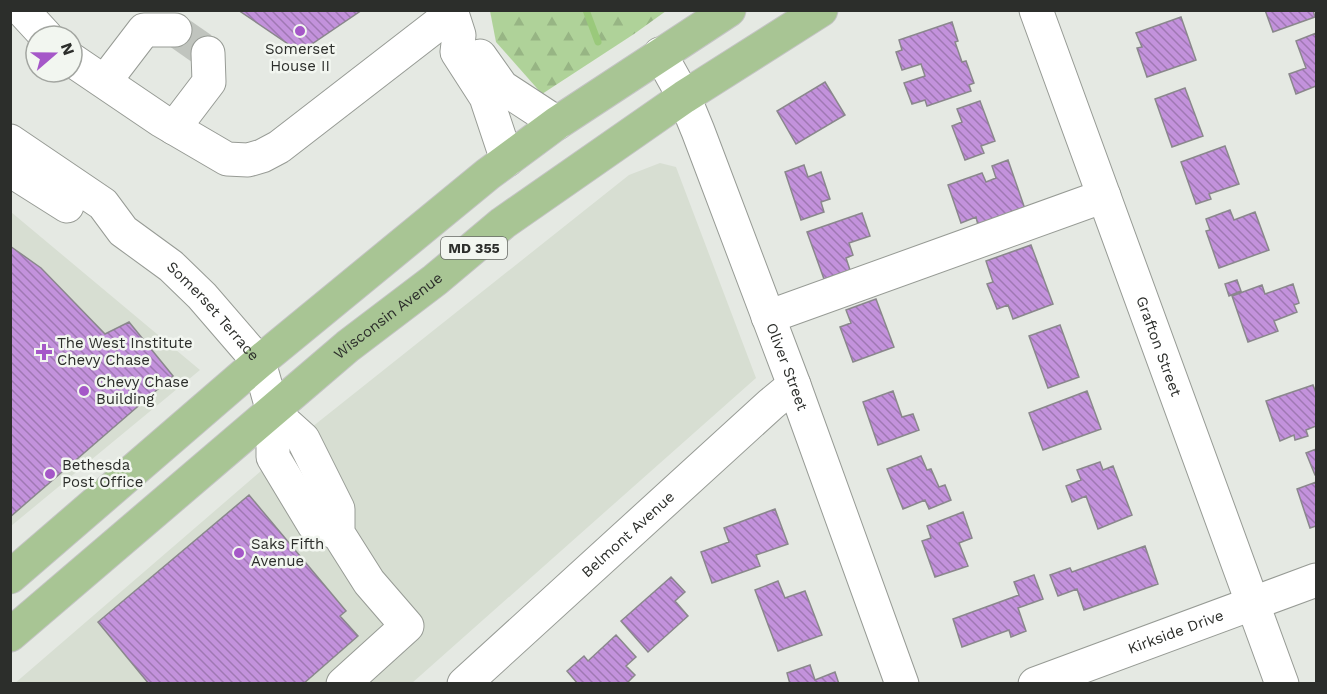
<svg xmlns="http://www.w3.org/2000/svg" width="1327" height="694" font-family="'Work Sans',sans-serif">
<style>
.built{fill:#d7ded2}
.forest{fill:url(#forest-firs)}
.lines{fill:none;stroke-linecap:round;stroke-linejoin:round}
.stream{stroke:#9ac97b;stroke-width:7}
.building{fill:url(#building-back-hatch);stroke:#8a878c;stroke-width:1.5}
.minor-tunnel{stroke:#c0c4be;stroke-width:33;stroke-dasharray:33 16;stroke-linecap:butt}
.minor-casing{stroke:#979b95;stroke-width:35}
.major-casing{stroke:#c4c4c4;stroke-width:35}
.minor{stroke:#fff;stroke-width:33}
.major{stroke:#a8c594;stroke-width:33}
.poi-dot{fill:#a557c8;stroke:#f2f6f0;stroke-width:2}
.labels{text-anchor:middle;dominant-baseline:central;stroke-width:5;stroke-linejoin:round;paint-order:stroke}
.shield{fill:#f2f6f0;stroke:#676a66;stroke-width:1.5}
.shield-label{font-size:14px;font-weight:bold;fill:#2c2e2b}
.poi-label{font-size:15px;fill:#2c2e2b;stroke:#f2f6f0;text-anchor:start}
.street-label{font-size:15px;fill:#2c2e2b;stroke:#f2f6f0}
</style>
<defs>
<pattern id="forest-firs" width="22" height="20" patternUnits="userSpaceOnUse" patternTransform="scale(1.5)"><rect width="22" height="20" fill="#afd299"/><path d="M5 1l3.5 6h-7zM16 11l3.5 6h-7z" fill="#97b584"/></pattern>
<pattern id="building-back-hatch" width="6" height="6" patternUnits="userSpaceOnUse" patternTransform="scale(1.5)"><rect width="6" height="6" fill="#c392dc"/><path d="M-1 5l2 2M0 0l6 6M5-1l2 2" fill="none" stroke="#9f78b3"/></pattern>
</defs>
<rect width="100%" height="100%" fill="#e5e9e3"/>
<path class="built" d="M660 163 676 167 756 378 412 683 14 684 312 427 629 175Z
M11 212 200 370 11 526 10 212Z"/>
<path class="forest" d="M490 11H666L634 34 542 94 496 42Z"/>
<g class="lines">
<path class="stream" d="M586 10 598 42"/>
</g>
<path class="building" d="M238 10H362L300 52Z
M1265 10H1313L1315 17 1273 32Z
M1181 17 1196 60 1147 77 1137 48 1142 47 1136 33Z
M952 22 958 41 955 42 962 62 966 61 974 83 969 85 971 91 927 106 925 100 912 104 904 83 925 76 921 64 902 70 896 52 902 50 899 40Z
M1316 33V86L1296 94 1289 74 1306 68 1296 41Z
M825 82 845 115 796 144 777 111Z
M1185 88 1203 136 1172 147 1155 99Z
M980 101 995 141 981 146 984 153 965 160 952 126 962 122 957 109Z
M1225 146 1239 184 1209 194 1211 199 1196 204 1181 162Z
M1008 160 1025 209 978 225 976 217 961 223 948 185 982 173 986 182 996 178 992 166Z
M804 165 808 177 821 172 830 199 821 202 824 212 801 220 785 172Z
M1230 210 1234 220 1255 212 1269 250 1219 268 1206 231 1210 230 1206 219Z
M862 213 870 236 849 243 853 255 846 258 850 270 824 279 807 232Z
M1031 245 1053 304 1013 319 1008 305 997 309 987 284 993 282 986 261Z
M10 246 41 268 105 334 129 322 173 376 10 517Z
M1237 280 1241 291 1229 296 1225 284Z
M1293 284 1299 303 1294 305 1297 312 1274 321 1278 331 1248 342 1232 296 1262 285 1265 294Z
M876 299 894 347 853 362 840 327 851 323 846 310Z
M1060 325 1079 377 1048 388 1029 336Z
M1313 385 1316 393V426L1306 430 1308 436 1295 440 1294 435 1280 441 1266 401Z
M893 391 902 417 913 414 919 430 878 445 863 402Z
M1087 391 1101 429 1043 450 1029 413Z
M1316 449V475H1315L1306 453Z
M921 456 927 470 931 469 939 487 945 485 951 500 929 509 925 500 903 509 887 469Z
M1100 462 1103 470 1113 466 1132 515 1098 529 1086 496 1072 502 1066 486 1081 480 1077 470Z
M1316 482V526L1310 528 1297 489Z
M249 495 346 611 340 616 358 636 303 684H149L98 622Z
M775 509 788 544 756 555 760 566 712 583 701 552 729 542 724 528Z
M963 512 972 538 959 543 968 566 935 577 922 541 931 538 927 526Z
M1145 546 1158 584 1084 610 1077 589 1058 596 1050 575 1070 568 1072 572Z
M1034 575 1043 599 1018 608 1026 631 1011 637 1009 630 962 647 953 619 1019 595 1014 582Z
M671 577 685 592 675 601 688 616 648 652 621 621Z
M778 581 785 598 805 591 822 635 778 651 755 590Z
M616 635 636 657 626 666 635 675 626 684H578L567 671 584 656 588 661Z
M810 665 815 680 835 672 839 684H790L787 673Z"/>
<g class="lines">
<path class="minor-tunnel" d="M175 30 208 53"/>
<defs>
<g id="minor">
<path d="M22 10 46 36"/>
<path d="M451 10 459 35 457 52 486 97 507 160"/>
<path id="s1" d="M1036 10 1282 684"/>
<path id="s2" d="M660 54 684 97 698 131 794 385 902 684"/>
<path d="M480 56 502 87 557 123"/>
<path d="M72 60 162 121 227 159 248 160 262 156 279 147 451 14"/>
<path d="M105 81 144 30H175"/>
<path d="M174 128 209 82 208 53"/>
<path id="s3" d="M10 141 103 204 123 231 171 266 202 296 259 362 273 412V457L314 525 338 533"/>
<path d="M10 170 67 206"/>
<path d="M768 317 1104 196"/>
<path d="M273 412 303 439 338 509V533L369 582 407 626 343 684"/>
<path id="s4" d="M464 684 771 404 794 385"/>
<path id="s5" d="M1035 684 1316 580"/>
</g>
<g id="major">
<path d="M10 577 259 362 488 174 557 123 729 10"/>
<path id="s6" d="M10 635 348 346 435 280 503 223 684 97 821 10"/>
</g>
</defs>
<use href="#minor" class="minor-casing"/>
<use href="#major" class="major-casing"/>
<use href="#minor" class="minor"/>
<use href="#major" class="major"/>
</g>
<g class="poi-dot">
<circle cx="300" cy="31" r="6"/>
<path d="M41 343h6v6h6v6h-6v6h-6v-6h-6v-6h6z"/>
<circle cx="84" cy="391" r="6"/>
<circle cx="50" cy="474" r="6"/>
<circle cx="239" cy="553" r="6"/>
</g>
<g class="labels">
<rect class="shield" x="441" y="237" width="66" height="22" rx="4.5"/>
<g class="shield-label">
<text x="474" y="248">MD 355</text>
</g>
<g class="poi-label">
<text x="300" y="49" text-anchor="middle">Somerset<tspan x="300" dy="17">House II</tspan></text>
<text x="57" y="343">The West Institute<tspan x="57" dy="17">Chevy Chase</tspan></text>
<text x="96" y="382">Chevy Chase<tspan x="96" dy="17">Building</tspan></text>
<text x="62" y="465">Bethesda<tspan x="62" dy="17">Post Office</tspan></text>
<text x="251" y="544">Saks Fifth<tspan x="251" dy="17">Avenue</tspan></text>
</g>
<g class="street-label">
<text stroke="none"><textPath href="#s3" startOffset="267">Somerset Terrace</textPath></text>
<text stroke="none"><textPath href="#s6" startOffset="495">Wisconsin Avenue</textPath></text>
<text stroke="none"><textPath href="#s1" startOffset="358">Grafton Street</textPath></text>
<text stroke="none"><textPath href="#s2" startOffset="338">Oliver Street</textPath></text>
<text stroke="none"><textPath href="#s4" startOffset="222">Belmont Avenue</textPath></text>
<text stroke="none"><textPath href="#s5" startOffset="150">Kirkside Drive</textPath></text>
</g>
</g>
<rect width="1327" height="694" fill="none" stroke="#2c2e2b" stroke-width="24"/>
<g transform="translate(54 54) rotate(70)"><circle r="28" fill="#f2f6f0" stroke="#a3a6a1" stroke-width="1.5"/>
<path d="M0-4.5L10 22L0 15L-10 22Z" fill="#a557c8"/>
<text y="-9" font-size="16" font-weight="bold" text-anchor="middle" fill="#2c2e2b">N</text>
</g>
</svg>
